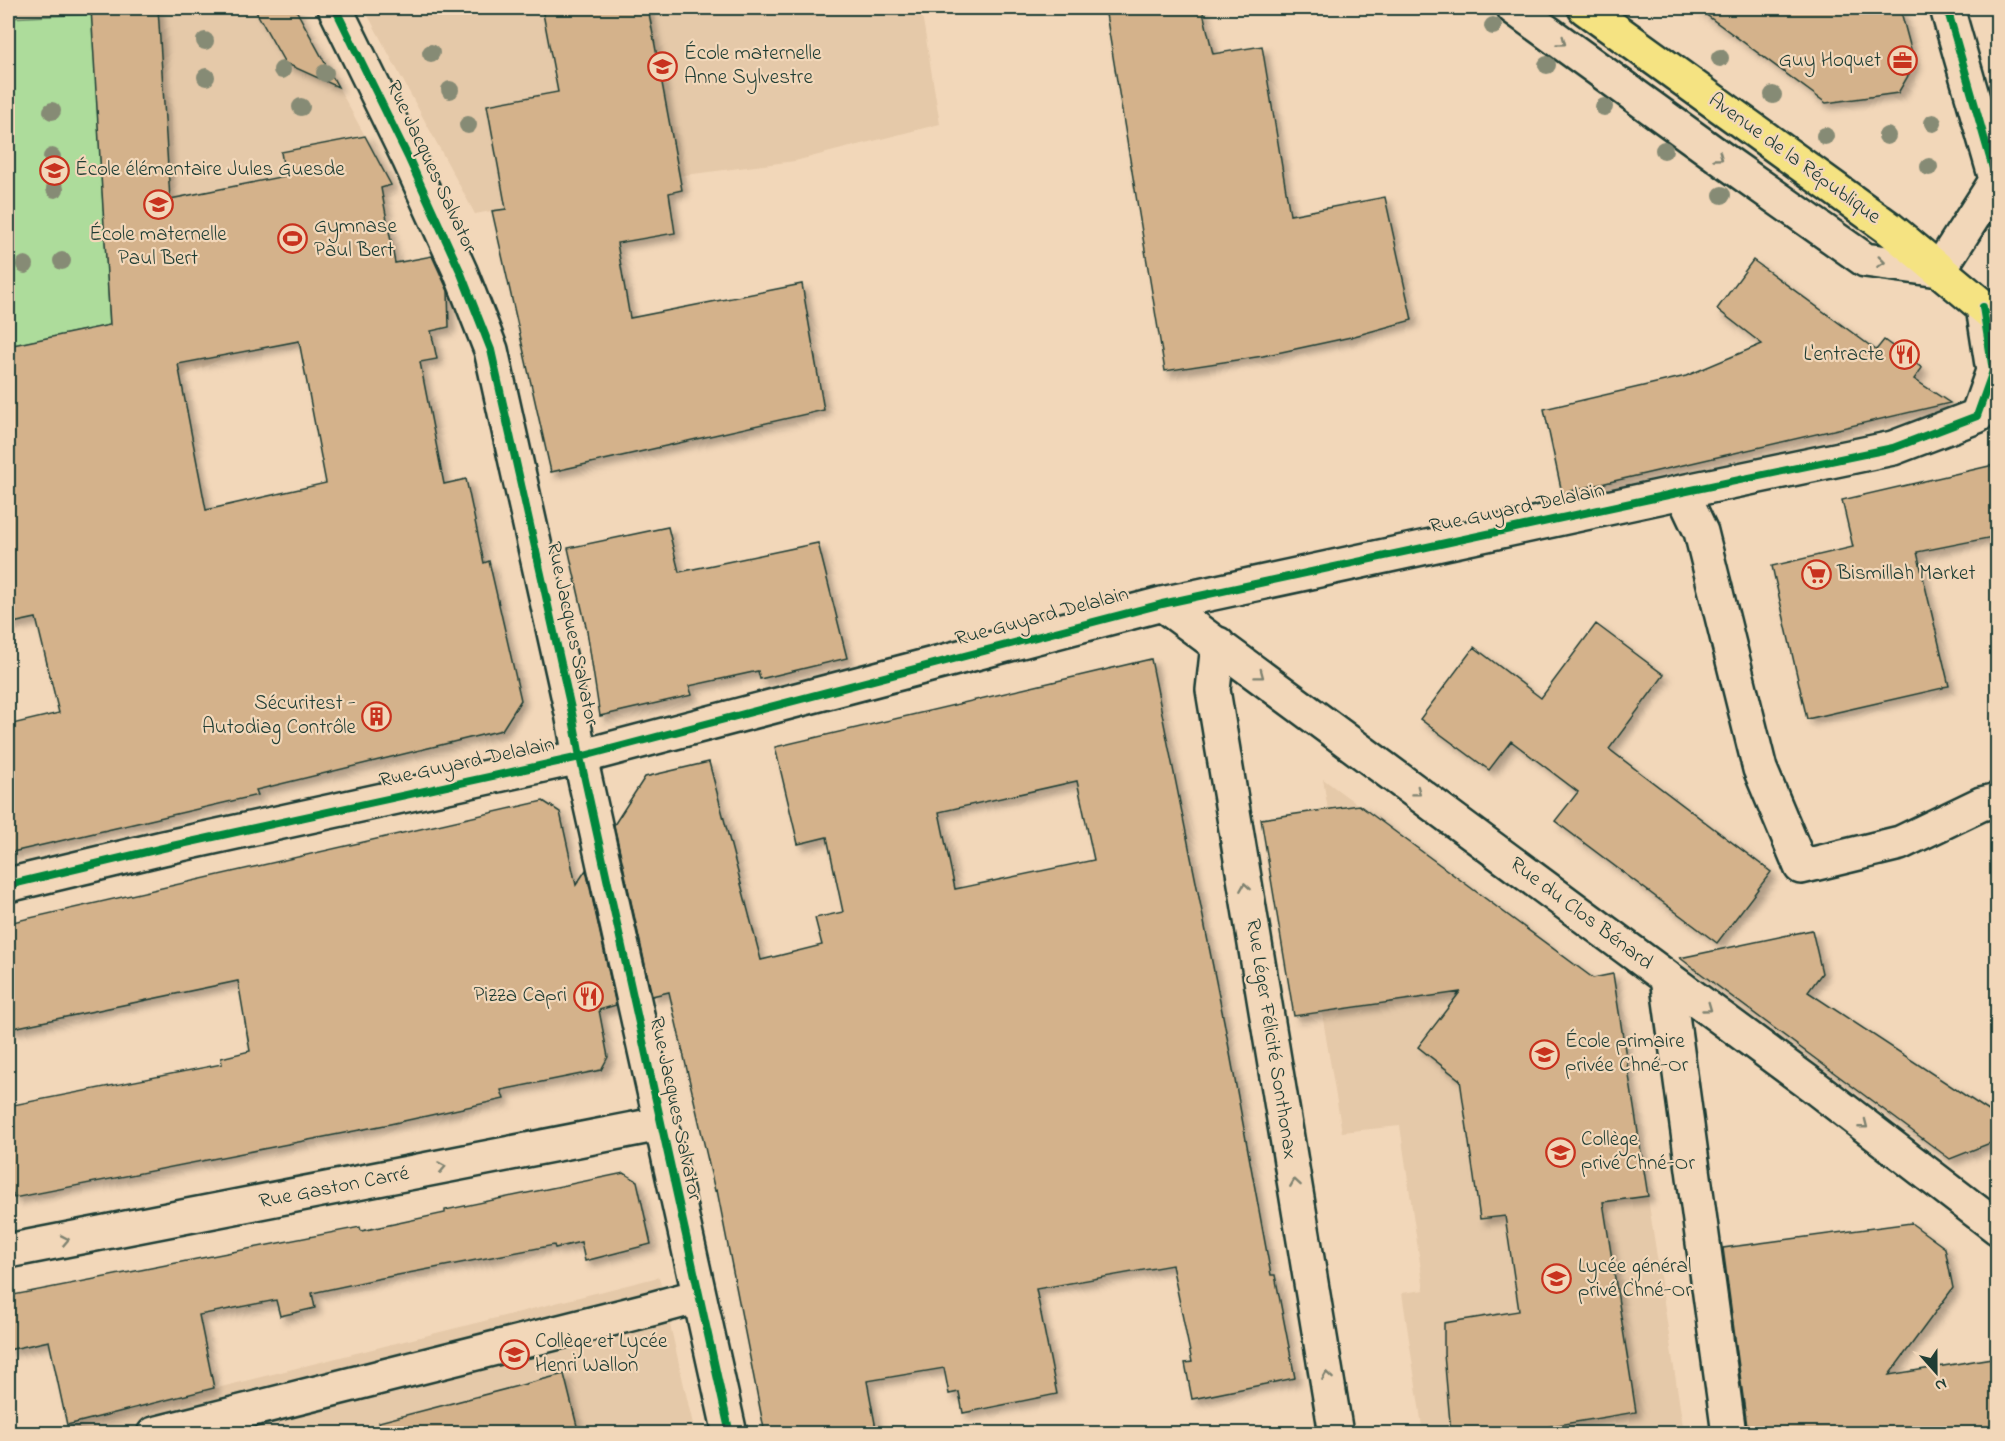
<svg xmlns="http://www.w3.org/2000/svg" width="2005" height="1441" font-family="'Indie Flower',sans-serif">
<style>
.built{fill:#e5c9a9}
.green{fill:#addc9b;stroke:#668c68;stroke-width:1.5}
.building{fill:#d4b28b;stroke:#1f3d34;stroke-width:1.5;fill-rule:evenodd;filter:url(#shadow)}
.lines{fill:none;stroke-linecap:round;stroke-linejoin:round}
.minor-casing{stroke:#1f3d34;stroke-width:38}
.major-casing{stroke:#1f3d34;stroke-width:38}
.minor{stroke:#f2d7b9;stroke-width:33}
.major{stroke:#f5e382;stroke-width:33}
.cycleway-casing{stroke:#f2d7b9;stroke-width:11}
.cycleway{stroke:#00873e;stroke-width:8}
.tree{fill:#868b75}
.oneway{stroke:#7e8270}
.labels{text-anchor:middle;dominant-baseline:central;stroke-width:4.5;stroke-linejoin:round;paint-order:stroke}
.poi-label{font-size:21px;fill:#1f3d34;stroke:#f2d7b9;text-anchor:start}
.street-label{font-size:21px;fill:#1f3d34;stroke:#f2d7b9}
</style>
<defs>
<filter id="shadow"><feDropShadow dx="5.5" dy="5.5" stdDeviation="3" flood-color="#0004"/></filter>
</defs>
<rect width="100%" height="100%" fill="#f2d7b9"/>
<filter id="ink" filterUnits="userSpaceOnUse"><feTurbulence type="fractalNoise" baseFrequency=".0167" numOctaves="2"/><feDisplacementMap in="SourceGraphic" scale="12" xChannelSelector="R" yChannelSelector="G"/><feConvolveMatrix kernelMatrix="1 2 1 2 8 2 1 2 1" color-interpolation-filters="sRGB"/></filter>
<g filter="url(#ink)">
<path class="built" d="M8 8H295L365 136 281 152 285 176 210 191 215 217 220 302 229 355 181 378 8 412Z
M364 8H921L940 124 795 161 685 175 475 214Z
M1323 779 1617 996 1684 1433H1423L1402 1293 1424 1290 1400 1126 1342 1132 1307 925 1345 917Z
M659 1277 695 1433 34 1434Z"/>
<path class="green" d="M92 14 110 325 8 346V18Z"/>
<path class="building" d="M91 8H158L170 199 285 176 281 152 365 136 391 185 381 188 395 263 432 256 448 291 449 327 431 331 437 359 420 362 444 484 466 479 484 563 489 561 521 700 502 730 256 790 258 795 8 853V725L59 713 36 618 8 624V346L110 325ZM299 341 326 483 206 510 178 364Z
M254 8H295L338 87 285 63Z
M542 8H648L682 190 669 193 675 233 617 243 630 318 802 284 824 410 551 472 492 211 506 209 487 105 558 92Z
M1105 8H1202L1213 54 1262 46 1290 215 1385 197 1412 320 1351 337 1263 356 1165 371Z
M1697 8H1900L1915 64 1898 93 1826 103Z
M1753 260 1876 350 1884 340 1922 368 1914 379 1950 403 1562 493 1544 409 1686 376 1762 344 1717 309Z
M1998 464V536L1917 552 1949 686 1943 687V688L1807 719 1772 566 1853 547 1842 500Z
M668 527 679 572 818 543 847 658 760 679 758 671 689 686 692 695 600 716 587 631 568 548Z
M1596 624 1664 675 1609 749 1771 872 1717 943 1555 821 1578 792 1511 741 1489 770 1420 719 1474 647 1541 698Z
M1151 659 1224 1021 1271 1275H1275L1295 1378 1192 1399 1185 1363 1192 1362 1172 1265 1036 1289 1057 1394 963 1413 959 1392 949 1394 944 1368 867 1381 877 1434H765L717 1190 715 1191 669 992 652 996 614 825 645 777 709 762 761 960 822 945 815 918 843 912 827 837 798 844 775 747ZM1077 781 1094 860 955 889 939 812Z
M543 801 560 812 576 885 586 870 616 1005 599 1010 608 1057 601 1070 501 1090 504 1099 390 1124 14 1198 8 1180V1106L222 1064 221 1058 250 1051 238 981 8 1029V923Z
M1359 805 1593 978 1613 974 1648 1196 1603 1202 1636 1412 1504 1434H1451L1444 1354V1323L1519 1311 1505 1216 1480 1219 1460 1080 1418 1047 1460 992 1294 1016 1261 819Z
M1812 930 1822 973 1808 992 1998 1117V1140L1950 1159 1680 958Z
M624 1173 637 1181 651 1244 585 1261 581 1242 555 1248 554 1245 377 1279 312 1293 315 1308 280 1316 276 1300 199 1315 214 1388 67 1425 49 1341 8 1350V1296L360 1227 361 1231 445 1213V1210Z
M1911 1223 1945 1248 1953 1288 1889 1375 1998 1357V1434H1748L1723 1248Z
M564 1374 579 1434H381L379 1422Z"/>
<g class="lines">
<defs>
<path id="minor" d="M335 8 409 159 460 271 491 350 572 713 580 757 730 1434
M1514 8 1729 164 1865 260 1939 270 1998 178
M1947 8 1996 179
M1682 492 1701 532 1760 769 1801 867 1900 843 1981 804 1998 800
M1162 604 1812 1085 1998 1228
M1218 644 1213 690 1336 1434
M8 885 163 848 580 757 1162 604 1682 492 1893 448 1977 416 1993 371 1983 307
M1667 978 1729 1434
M8 1251 660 1124
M154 1434 655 1308 699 1296"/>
<path id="major" d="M1585 8 1889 228 1998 319"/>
</defs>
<use href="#minor" class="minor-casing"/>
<use href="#major" class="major-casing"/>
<use href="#minor" class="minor"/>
<use href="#major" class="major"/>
<defs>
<path id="cycleway" d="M335 8 409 159 460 271 491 350 572 713 580 757 730 1434
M1947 8 1996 179
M8 885 163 848 580 757 1162 604 1682 492 1893 448 1977 416 1993 371 1983 307"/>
</defs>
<use href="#cycleway" class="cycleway-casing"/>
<use href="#cycleway" class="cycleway"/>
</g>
<g class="tree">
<circle cx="1493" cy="26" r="9"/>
<circle cx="205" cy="41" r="9"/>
<circle cx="431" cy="53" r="9"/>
<circle cx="1720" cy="58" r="9"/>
<circle cx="1547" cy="65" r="9"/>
<circle cx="282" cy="70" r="9"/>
<circle cx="325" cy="73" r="9"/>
<circle cx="206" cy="77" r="9"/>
<circle cx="450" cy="90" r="9"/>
<circle cx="1773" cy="95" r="9"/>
<circle cx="301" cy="107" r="9"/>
<circle cx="1604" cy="107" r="9"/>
<circle cx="52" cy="111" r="9"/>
<circle cx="1933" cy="123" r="9"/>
<circle cx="468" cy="125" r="9"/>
<circle cx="1825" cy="136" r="9"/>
<circle cx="1887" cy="136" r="9"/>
<circle cx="1664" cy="150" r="9"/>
<circle cx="52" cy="157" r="9"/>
<circle cx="1929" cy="167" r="9"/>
<circle cx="55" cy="189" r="9"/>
<circle cx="1722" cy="195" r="9"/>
<circle cx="62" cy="261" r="9"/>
<circle cx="25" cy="265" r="9"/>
</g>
<defs><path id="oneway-chevron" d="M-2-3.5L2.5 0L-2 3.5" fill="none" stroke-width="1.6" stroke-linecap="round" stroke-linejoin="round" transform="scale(1.5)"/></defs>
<g class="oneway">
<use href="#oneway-chevron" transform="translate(1562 42) rotate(36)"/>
<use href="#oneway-chevron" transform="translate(1719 157) rotate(36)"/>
<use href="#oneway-chevron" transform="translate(1881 262) rotate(7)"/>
<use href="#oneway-chevron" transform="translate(1260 675) rotate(37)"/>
<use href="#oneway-chevron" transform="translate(1417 792) rotate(37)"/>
<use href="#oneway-chevron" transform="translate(1245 887) rotate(-99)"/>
<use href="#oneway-chevron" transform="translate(1708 1008) rotate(36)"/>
<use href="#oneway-chevron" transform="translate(1864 1125) rotate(38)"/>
<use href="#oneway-chevron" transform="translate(442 1167) rotate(-11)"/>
<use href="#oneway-chevron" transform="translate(1295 1183) rotate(-99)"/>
<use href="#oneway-chevron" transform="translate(65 1240) rotate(-11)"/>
<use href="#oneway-chevron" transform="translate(1327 1376) rotate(-99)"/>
</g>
</g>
<defs>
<symbol id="office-ring" viewBox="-11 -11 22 22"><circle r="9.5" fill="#f2d7b9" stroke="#c8321e" stroke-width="1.5"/><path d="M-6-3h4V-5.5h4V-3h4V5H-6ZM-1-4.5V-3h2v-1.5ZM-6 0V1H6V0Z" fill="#c8321e"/></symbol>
<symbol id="school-ring" viewBox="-11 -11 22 22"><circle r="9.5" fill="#f2d7b9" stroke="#c8321e" stroke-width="1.5"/><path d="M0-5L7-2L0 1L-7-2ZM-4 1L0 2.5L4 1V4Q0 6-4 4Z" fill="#c8321e"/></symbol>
<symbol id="stadium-ring" viewBox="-11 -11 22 22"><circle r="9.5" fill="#f2d7b9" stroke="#c8321e" stroke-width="1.5"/><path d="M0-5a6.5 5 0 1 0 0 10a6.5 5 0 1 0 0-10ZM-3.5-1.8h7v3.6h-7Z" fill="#c8321e"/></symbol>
<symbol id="restaurant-ring" viewBox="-11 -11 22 22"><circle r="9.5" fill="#f2d7b9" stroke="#c8321e" stroke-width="1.5"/><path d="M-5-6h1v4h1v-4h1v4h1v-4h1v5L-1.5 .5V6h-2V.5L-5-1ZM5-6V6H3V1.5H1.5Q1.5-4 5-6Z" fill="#c8321e"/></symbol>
<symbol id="supermarket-ring" viewBox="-11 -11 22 22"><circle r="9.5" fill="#f2d7b9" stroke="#c8321e" stroke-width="1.5"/><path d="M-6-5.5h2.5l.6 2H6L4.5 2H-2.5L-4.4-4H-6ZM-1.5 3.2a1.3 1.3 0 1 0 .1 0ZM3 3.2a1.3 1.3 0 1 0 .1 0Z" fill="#c8321e"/></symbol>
<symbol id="building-ring" viewBox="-11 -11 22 22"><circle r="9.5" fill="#f2d7b9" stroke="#c8321e" stroke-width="1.5"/><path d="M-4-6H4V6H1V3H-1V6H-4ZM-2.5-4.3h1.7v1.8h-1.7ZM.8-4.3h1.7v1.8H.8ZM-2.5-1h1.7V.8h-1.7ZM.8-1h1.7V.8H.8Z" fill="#c8321e"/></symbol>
</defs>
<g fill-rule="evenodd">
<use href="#office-ring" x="1886" y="44" width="33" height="33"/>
<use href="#school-ring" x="646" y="50" width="33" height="33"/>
<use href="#school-ring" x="38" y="154" width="33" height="33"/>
<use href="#school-ring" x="142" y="188" width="33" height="33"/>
<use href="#stadium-ring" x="276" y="222" width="33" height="33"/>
<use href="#restaurant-ring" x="1888" y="338" width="33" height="33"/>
<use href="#supermarket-ring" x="1800" y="558" width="33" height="33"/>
<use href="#building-ring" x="360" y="700" width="33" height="33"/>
<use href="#restaurant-ring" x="572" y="980" width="33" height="33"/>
<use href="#school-ring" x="1528" y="1038" width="33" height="33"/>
<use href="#school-ring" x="1544" y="1136" width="33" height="33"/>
<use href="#school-ring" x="1540" y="1262" width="33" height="33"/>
<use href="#school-ring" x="498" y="1338" width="33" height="33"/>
</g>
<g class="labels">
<g class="poi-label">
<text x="684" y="54">École maternelle<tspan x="684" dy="24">Anne Sylvestre</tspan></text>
<text x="1881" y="61" text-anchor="end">Guy Hoquet</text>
<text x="75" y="170">École élémentaire Jules Guesde</text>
<text x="314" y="227">Gymnase<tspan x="314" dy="24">Paul Bert</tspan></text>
<text x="158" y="235" text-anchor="middle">École maternelle<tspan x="158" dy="24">Paul Bert</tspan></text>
<text x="1884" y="355" text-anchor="end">L'entracte</text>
<text x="1837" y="574">Bismillah Market</text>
<text x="356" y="704" text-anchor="end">Sécuritest -<tspan x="356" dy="24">Autodiag Contrôle</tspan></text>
<text x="567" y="996" text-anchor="end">Pizza Capri</text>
<text x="1565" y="1042">École primaire<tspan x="1565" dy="24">privée Chné-Or</tspan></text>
<text x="1581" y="1140">Collège<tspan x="1581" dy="24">privé Chné-Or</tspan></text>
<text x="1578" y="1267">Lycée général<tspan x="1578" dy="24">privé Chné-Or</tspan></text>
<text x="535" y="1342">Collège et Lycée<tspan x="535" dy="24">Henri Wallon</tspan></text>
</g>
<g class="street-label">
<text transform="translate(1794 159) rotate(36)">Avenue de la République</text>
<text transform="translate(431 167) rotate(65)">Rue Jacques Salvator</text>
<text transform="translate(1517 509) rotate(-12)">Rue Guyard Delalain</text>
<text transform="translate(1042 617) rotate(-15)">Rue Guyard Delalain</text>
<text transform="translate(572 634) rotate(78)">Rue Jacques Salvator</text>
<text transform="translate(467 763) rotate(-12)">Rue Guyard Delalain</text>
<text transform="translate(1581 914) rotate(37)">Rue du Clos Bénard</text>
<text transform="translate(1271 1039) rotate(81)">Rue Léger Félicité Sonthonax</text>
<text transform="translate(675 1109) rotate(78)">Rue Jacques Salvator</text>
<text transform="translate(334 1188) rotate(-11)">Rue Gaston Carré</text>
</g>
</g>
<rect width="2005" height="1441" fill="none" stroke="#f2d7b9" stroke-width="30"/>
<rect x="15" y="15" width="1975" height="1411" fill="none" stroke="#1f3d34" stroke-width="2" filter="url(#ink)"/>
<g transform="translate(1936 1372) rotate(159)" stroke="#f2d7b9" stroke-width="4.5" paint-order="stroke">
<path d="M0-4.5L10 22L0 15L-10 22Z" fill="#1f3d34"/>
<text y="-9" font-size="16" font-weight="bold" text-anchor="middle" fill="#1f3d34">N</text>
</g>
</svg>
